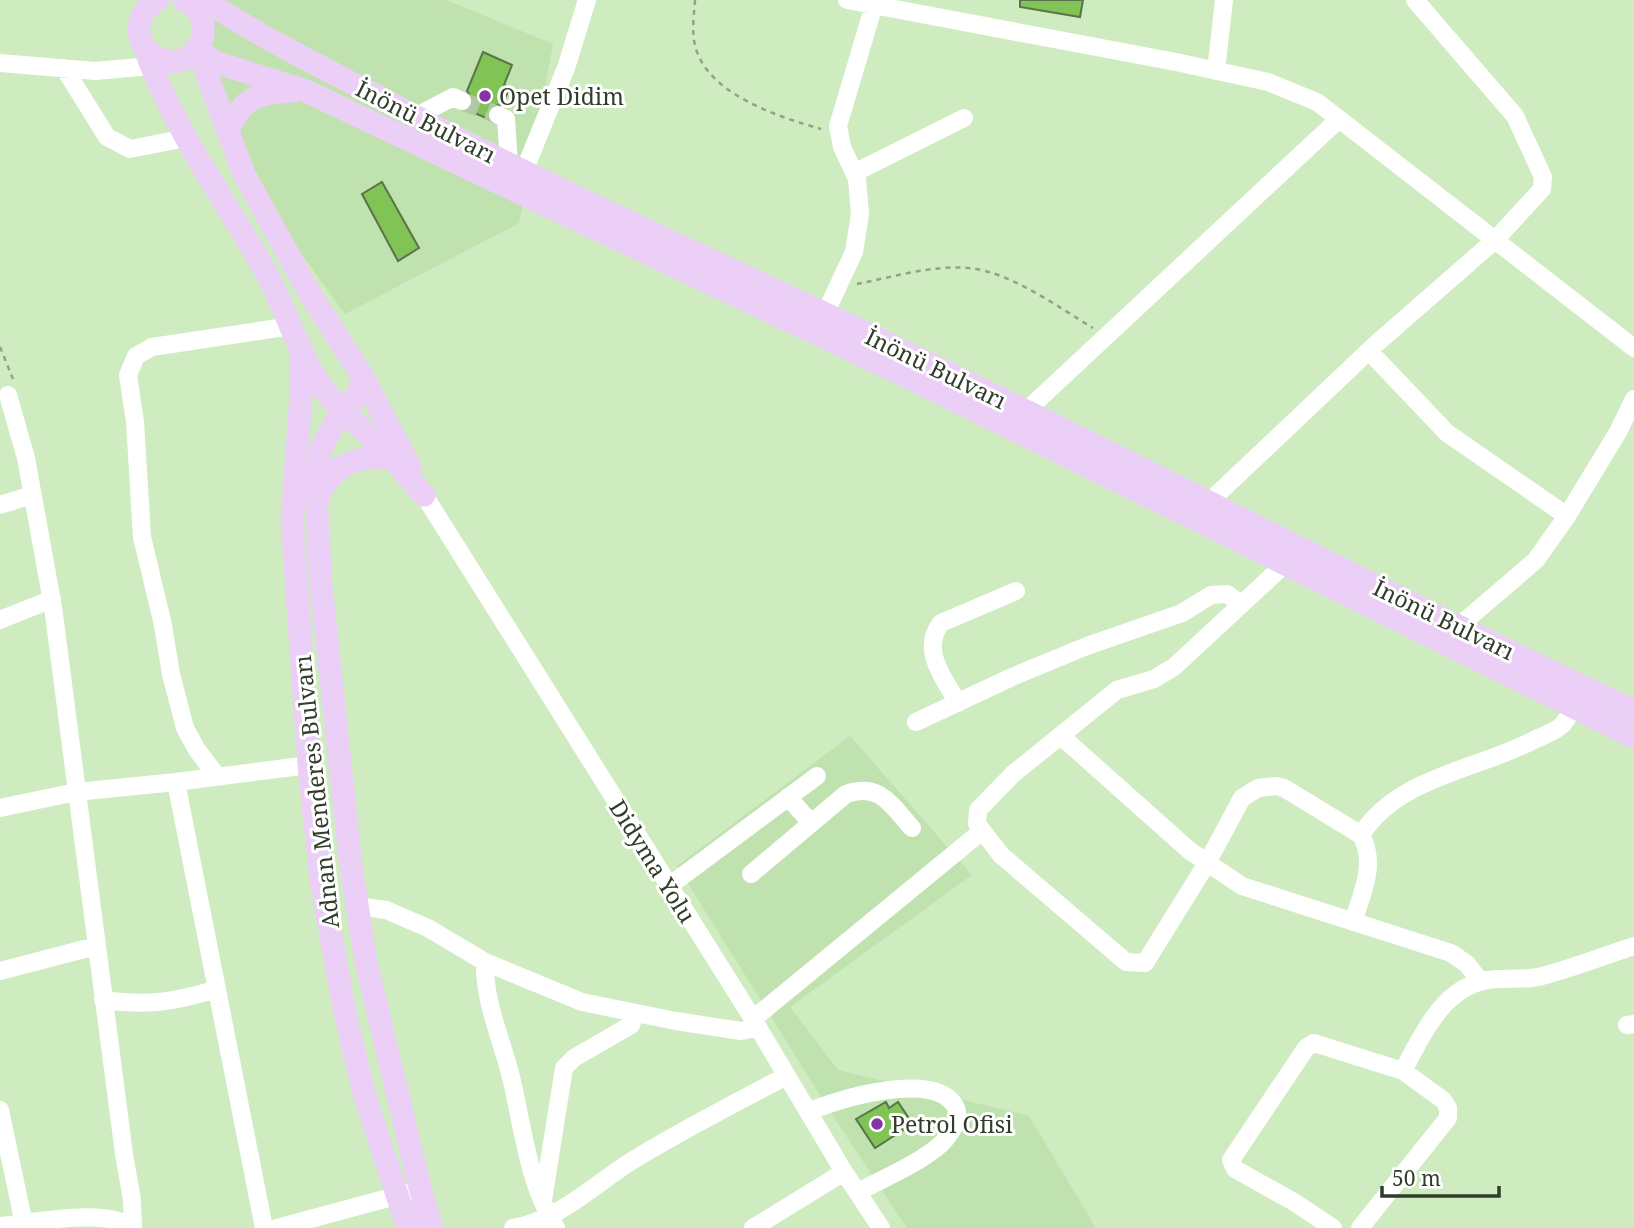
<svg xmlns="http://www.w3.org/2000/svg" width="1634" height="1228" font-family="'Noto Serif',serif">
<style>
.built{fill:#c0e2ae}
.building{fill:#81c455;stroke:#59744b;stroke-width:2}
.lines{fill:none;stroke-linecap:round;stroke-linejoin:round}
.minor-tunnel{stroke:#afc9a1;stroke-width:18;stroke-dasharray:18 9;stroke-linecap:butt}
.path{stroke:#8ea583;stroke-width:2.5;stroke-dasharray:5 5;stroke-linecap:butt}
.minor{stroke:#fff;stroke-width:18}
.major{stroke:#ebcff7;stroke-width:23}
.poi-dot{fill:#8434a4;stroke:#fff;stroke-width:2.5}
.labels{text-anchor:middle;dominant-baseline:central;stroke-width:6;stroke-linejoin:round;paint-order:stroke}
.poi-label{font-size:23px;fill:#313d2b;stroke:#fff;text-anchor:start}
.street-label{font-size:23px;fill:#313d2b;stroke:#fff}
</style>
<rect width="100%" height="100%" fill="#ceecbf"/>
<path class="built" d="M185 0H446L553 44 519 223 345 314 244 174Z
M850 736 972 875 790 1007 838 1070 1029 1116 1096 1228H907L835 1119 677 866Z"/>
<path class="building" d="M1020 0H1083L1080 17 1020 7Z
M483 52 512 65 504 85 510 87 502 105 491 106 488 111V119L468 110 473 100 467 91Z
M382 182 419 248 398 261 362 194Z
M886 1102 889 1108 898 1102 910 1120 900 1126 903 1130 875 1148 856 1119Z"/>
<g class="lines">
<path class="minor-tunnel" d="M462 101 498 115"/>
<path class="path" d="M695 0C694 16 691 33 696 49 710 95 779 117 821 129
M857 284C893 277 931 265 968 268 1009 271 1058 307 1093 328
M0 347 13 379"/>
<path class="minor" d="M847 0 1176 62 1268 82 1317 102 1339 119
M0 63 95 71 151 66
M64 68 107 137 130 149 186 138
M1216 71 1224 0
M498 115 506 119 509 164
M415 117 453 97 462 101
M524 171 566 68 587 0
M854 173 964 118
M825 314 854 252 860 214 857 179 842 147 838 126 874 5
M1369 351 1447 433 1567 516
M8 395 26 458 53 607 124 1154 132 1200 133 1228
M1025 412 1339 119 1634 348
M424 495 753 1019 844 1172 881 1228
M1208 503 1376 344 1495 240 1542 189 1543 177 1515 116 1415 0
M0 505 32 495
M1285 564 1174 667 1154 679 1117 690 1013 774 978 810 977 824 1001 855 1126 962 1145 963 1207 863 1242 798 1258 788 1276 786 1284 788 1361 835C1377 864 1362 893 1353 922
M0 620 52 599
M1459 626 1536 560 1567 516 1618 432 1634 399
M958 703C944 678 920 650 941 623L1016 591
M916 722 1012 677 1087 646 1182 613 1211 595 1227 594 1241 604
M1062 737 1190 851 1242 886 1451 953 1467 964 1480 981
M217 776 197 750 185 728 171 674 163 625 142 537 135 422 128 375 136 356 152 347 292 326
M176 782 264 1228
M788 797 811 823
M0 808 76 792 176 782 309 765
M1361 835C1397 777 1477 770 1534 740 1542 736 1555 732 1562 725 1567 720 1570 713 1574 707
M751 874 846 794C880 782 892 806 912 828
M669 886 817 776
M357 906 386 910 428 928 485 962 582 1002 676 1021 741 1031 758 1027
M485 962C484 1001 500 1035 510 1073 523 1125 527 1181 556 1228
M0 971 96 946
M103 1000C149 1006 174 1002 217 989
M753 1019 982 831
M1627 1025 1634 1024
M1403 1071C1422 1035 1443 987 1488 980 1505 977 1524 981 1542 976 1573 968 1603 956 1634 946
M0 1110 24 1224
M808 1112C836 1099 935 1070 955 1106 962 1118 950 1135 941 1144 922 1162 882 1179 858 1192
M543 1200 564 1068 574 1058 631 1025 635 1013
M0 1226C36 1223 104 1207 133 1228
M277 1228 407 1193
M513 1228C557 1221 593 1186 630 1162 680 1131 734 1104 786 1076
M753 1228 844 1172
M1333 1228 1294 1202 1235 1169 1231 1160 1306 1048 1314 1043 1403 1071 1443 1100 1448 1108V1118L1360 1228"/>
<path class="major" d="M158 0C146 6 139 17 139 30 140 42 146 52 156 57 194 78 225 20 184 0
M205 0C258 36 316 64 373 94 528 178 690 249 849 325 1112 450 1370 587 1634 711
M144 46C172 126 221 194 263 267 287 308 298 358 328 395 347 418 373 436 393 459 404 471 413 484 424 495
M197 48 215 62 306 91 912 379 1634 737
M197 48 244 174 309 292 363 377 410 467
M227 131C245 97 255 93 293 91
M301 347V394L292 521 309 765 321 880 345 1013 364 1094 408 1228
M363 377 358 394 333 426 322 447 318 470 316 500 321 585 351 866 366 962 420 1188 432 1228
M318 497C332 464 360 453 394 459"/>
</g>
<g class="poi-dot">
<circle cx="485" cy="96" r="7"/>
<circle cx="877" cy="1124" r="7"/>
</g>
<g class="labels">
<g class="poi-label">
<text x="499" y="96">Opet Didim</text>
<text x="891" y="1124">Petrol Ofisi</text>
</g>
<g class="street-label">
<text transform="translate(426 121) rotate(27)">İnönü Bulvarı</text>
<text transform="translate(936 368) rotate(26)">İnönü Bulvarı</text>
<text transform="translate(1444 619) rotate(26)">İnönü Bulvarı</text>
<text transform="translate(316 792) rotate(-96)">Adnan Menderes Bulvarı</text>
<text transform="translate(653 861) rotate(58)">Didyma Yolu</text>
</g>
</g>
<path d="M1382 1186v10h117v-10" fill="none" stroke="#313d2b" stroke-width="3.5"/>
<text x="1392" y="1186" font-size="21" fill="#313d2b" stroke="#ffffff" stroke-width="5" paint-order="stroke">50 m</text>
</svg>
